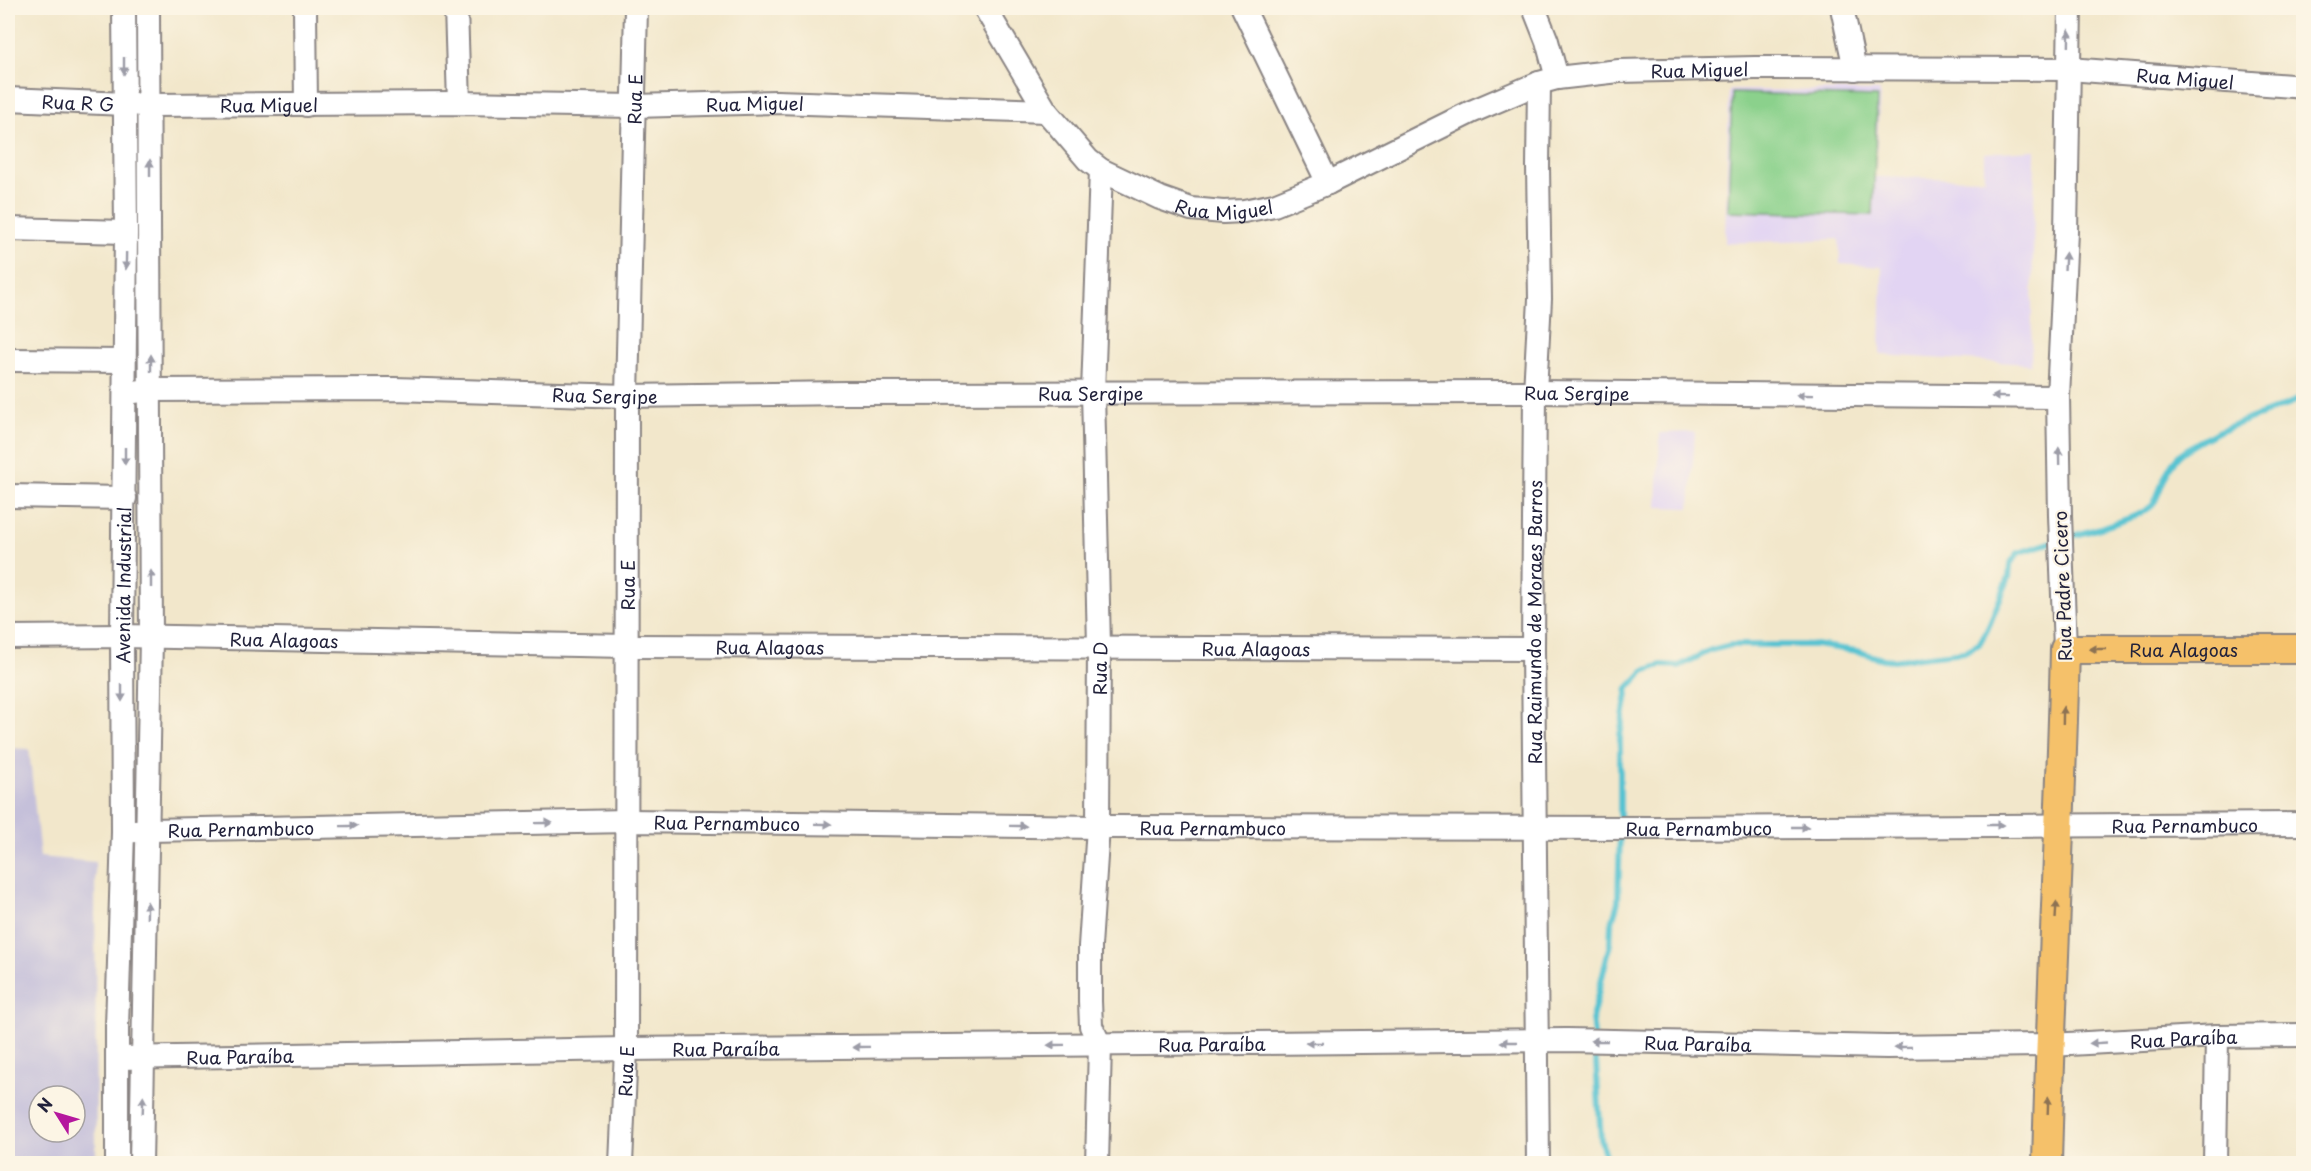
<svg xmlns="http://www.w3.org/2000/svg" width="2311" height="1171" font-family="'Playpen Sans',sans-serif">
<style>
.built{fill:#e2d4f3}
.industrial{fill:#c5c0da;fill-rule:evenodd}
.green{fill:#8bd18c;stroke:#567a64;stroke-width:1.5}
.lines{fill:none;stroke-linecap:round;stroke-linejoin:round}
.stream{stroke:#57c3d1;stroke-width:6}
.minor-casing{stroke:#8a8483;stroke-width:26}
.major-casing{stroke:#8a8483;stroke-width:32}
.minor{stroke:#fff;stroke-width:22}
.major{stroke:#f5c16b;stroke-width:28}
.oneway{fill:#9c9ca7}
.oneway2{fill:#8c7253}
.labels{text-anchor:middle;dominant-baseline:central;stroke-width:4.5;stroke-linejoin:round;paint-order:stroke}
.street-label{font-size:18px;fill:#22223b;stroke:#fcf5e5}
</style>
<rect width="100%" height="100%" fill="#fcf5e5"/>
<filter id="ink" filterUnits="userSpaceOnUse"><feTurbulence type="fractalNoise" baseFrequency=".0167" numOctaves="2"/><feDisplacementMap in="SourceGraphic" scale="12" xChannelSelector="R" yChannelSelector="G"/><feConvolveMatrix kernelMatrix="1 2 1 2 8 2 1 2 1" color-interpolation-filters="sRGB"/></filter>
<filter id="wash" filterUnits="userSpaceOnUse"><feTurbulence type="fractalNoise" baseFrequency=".008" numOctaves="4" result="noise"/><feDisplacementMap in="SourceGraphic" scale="24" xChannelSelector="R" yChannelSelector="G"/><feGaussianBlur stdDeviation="1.35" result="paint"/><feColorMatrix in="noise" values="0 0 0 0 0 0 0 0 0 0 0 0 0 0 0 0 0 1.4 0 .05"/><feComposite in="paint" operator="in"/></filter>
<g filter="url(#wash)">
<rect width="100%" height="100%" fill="#f2e7cb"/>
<path class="built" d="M1729 90 1880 91 1875 177 1984 179V153L2035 150 2031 364 1880 355 1882 267 1840 264 1839 239 1725 243Z
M1695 432 1690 508 1657 507 1660 433Z"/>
<path class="industrial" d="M8 748 29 749 40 857 95 862 96 1163H8ZM39 1096H75V1132H39Z"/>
<path class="green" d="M1732 93 1877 97 1873 215 1728 211Z"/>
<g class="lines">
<path class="stream" d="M2065 538C2082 533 2147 517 2154 503 2163 485 2166 465 2183 452 2219 426 2264 416 2304 397
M1620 822V736L1628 688 1644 671 1661 665 1679 666 1711 650 1731 645H1815L1857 651 1882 659 1895 660 1964 652 1979 644 1987 630 2009 577 2010 564 2018 553 2056 541
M1594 1035 1592 1018 1610 945 1611 925 1618 902 1620 833
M1595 1045 1601 1140 1607 1164"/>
</g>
</g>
<g filter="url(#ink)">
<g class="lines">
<defs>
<g id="minor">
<path d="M305 8 306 105"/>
<path d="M456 8 459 103"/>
<path id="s1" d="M985 8 1046 111 1088 160 1101 170 1160 198 1191 209 1223 212 1244 211 1274 205 1328 183 1471 112 1539 83 1557 78 1619 71 1755 68 2069 69 2304 87"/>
<path d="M1243 8 1328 183"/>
<path d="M1534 8 1547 41 1557 78"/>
<path d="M1842 8 1855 69"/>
<path id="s2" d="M8 99 149 105 459 103 635 106 777 102 1046 111"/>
<path d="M8 229 126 232"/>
<path d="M8 360 124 361"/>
<path id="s3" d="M125 393 151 390 394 389 627 396 846 393 1535 392 2058 397"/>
<path d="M8 496 125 498"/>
<path id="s4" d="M8 637 122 636 627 646 1533 649"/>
<path d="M2065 649 2060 515 2058 397 2066 232 2070 8"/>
<path id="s5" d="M123 832 149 830 628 821 1098 827 1658 828 2304 824"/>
<path id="s6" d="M118 1058 626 1049 1567 1040 1887 1047 2050 1045 2217 1036 2304 1035"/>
<path id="s7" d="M117 1164V1027L123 832 122 636 126 232 124 8"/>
<path d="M141 1164 151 638 148 8"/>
<path id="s8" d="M621 1164 626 1049 627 396 636 8"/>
<path id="s9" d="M1097 1164 1100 1045 1091 1026 1090 1001V946L1098 827 1099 646 1093 392 1101 170"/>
<path id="s10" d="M1538 1164 1533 649 1535 392 1540 299 1538 167 1539 83"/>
<path d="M2215 1164 2217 1036"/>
</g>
<g id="major">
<path id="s11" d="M2047 1164C2051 992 2061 821 2065 649H2304"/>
</g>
</defs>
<use href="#minor" class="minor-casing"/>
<use href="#major" class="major-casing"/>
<use href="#minor" class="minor"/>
<use href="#major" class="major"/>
</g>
<defs><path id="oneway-solid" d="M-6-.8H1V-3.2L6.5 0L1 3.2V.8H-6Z" transform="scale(1.5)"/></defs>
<g class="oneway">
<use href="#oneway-solid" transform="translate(2069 38) rotate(-89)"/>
<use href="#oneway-solid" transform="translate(124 66) rotate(90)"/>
<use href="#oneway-solid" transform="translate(150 168) rotate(-90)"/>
<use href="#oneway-solid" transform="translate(126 261) rotate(91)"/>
<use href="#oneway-solid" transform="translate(2065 261) rotate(-87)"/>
<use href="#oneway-solid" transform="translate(151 363) rotate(-90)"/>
<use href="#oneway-solid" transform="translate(1805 395) rotate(-179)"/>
<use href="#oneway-solid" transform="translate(2000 397) rotate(-179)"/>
<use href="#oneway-solid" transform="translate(125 456) rotate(90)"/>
<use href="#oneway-solid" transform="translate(2059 456) rotate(-91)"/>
<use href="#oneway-solid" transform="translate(151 579) rotate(-90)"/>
<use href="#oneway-solid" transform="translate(122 693) rotate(90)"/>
<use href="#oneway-solid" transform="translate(544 823) rotate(-1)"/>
<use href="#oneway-solid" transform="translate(823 824) rotate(1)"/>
<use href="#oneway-solid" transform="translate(1995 825)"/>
<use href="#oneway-solid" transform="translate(349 826) rotate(-1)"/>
<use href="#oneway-solid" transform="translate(1018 826) rotate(1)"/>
<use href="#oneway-solid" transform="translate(1800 827)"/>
<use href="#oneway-solid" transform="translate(147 910) rotate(-89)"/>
<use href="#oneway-solid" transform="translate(1599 1041) rotate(-179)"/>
<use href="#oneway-solid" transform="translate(1509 1042) rotate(180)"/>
<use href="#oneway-solid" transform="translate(1314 1043) rotate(180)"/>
<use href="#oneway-solid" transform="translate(2098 1043) rotate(177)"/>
<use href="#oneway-solid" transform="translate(1056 1045) rotate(179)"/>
<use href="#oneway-solid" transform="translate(861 1047) rotate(179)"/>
<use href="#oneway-solid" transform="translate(1903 1047) rotate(179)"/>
<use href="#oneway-solid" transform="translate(143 1105) rotate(-88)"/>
</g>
<g class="oneway2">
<use href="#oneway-solid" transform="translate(2098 649) rotate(-180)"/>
<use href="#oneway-solid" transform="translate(2063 715) rotate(-89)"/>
<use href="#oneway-solid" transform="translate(2056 910) rotate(-87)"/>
<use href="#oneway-solid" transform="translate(2048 1105) rotate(-88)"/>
</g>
</g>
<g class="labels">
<g class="street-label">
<text stroke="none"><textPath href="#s1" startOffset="836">Rua Miguel</textPath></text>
<text stroke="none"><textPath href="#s1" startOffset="1322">Rua Miguel</textPath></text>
<text stroke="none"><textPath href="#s8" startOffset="1065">Rua E</textPath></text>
<text stroke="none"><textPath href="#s2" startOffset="70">Rua R G</textPath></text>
<text stroke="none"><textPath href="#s2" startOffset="747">Rua Miguel</textPath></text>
<text stroke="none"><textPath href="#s2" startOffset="261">Rua Miguel</textPath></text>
<text stroke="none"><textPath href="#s1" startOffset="332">Rua Miguel</textPath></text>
<text stroke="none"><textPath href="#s3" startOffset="966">Rua Sergipe</textPath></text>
<text stroke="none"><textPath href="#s3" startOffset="1452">Rua Sergipe</textPath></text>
<text stroke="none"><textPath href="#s3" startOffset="480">Rua Sergipe</textPath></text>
<text stroke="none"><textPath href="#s7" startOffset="579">Avenida Industrial</textPath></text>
<text stroke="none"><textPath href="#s8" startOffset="579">Rua E</textPath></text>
<text transform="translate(2062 586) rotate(-92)">Rua Padre Cicero</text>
<text stroke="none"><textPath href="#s10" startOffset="542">Rua Raimundo de Moraes Barros</textPath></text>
<text stroke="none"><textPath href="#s4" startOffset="276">Rua Alagoas</textPath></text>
<text stroke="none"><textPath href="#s4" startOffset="762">Rua Alagoas</textPath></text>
<text stroke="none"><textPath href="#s4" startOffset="1248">Rua Alagoas</textPath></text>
<text stroke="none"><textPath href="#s11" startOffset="634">Rua Alagoas</textPath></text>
<text stroke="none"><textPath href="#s9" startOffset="498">Rua D</textPath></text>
<text stroke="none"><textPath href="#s5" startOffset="604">Rua Pernambuco</textPath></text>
<text stroke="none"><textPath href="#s5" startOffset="2062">Rua Pernambuco</textPath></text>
<text stroke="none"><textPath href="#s5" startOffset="1090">Rua Pernambuco</textPath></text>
<text stroke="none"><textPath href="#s5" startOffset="1576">Rua Pernambuco</textPath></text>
<text stroke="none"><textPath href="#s5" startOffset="118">Rua Pernambuco</textPath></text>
<text stroke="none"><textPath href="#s6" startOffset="2066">Rua Paraíba</textPath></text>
<text stroke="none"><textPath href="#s6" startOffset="1094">Rua Paraíba</textPath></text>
<text stroke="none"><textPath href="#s6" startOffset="1580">Rua Paraíba</textPath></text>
<text stroke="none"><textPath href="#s6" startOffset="608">Rua Paraíba</textPath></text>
<text stroke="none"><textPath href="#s6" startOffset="122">Rua Paraíba</textPath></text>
<text stroke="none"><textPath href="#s8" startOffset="93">Rua E</textPath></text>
</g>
</g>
<rect width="2311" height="1171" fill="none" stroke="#fcf5e5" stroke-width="30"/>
<g transform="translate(57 1114) rotate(307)"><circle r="28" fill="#fcf5e5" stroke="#a5a1a1" stroke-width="1.5"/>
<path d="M0-4.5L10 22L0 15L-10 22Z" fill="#b5179e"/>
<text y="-9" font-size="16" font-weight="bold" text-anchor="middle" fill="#22223b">N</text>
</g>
</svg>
